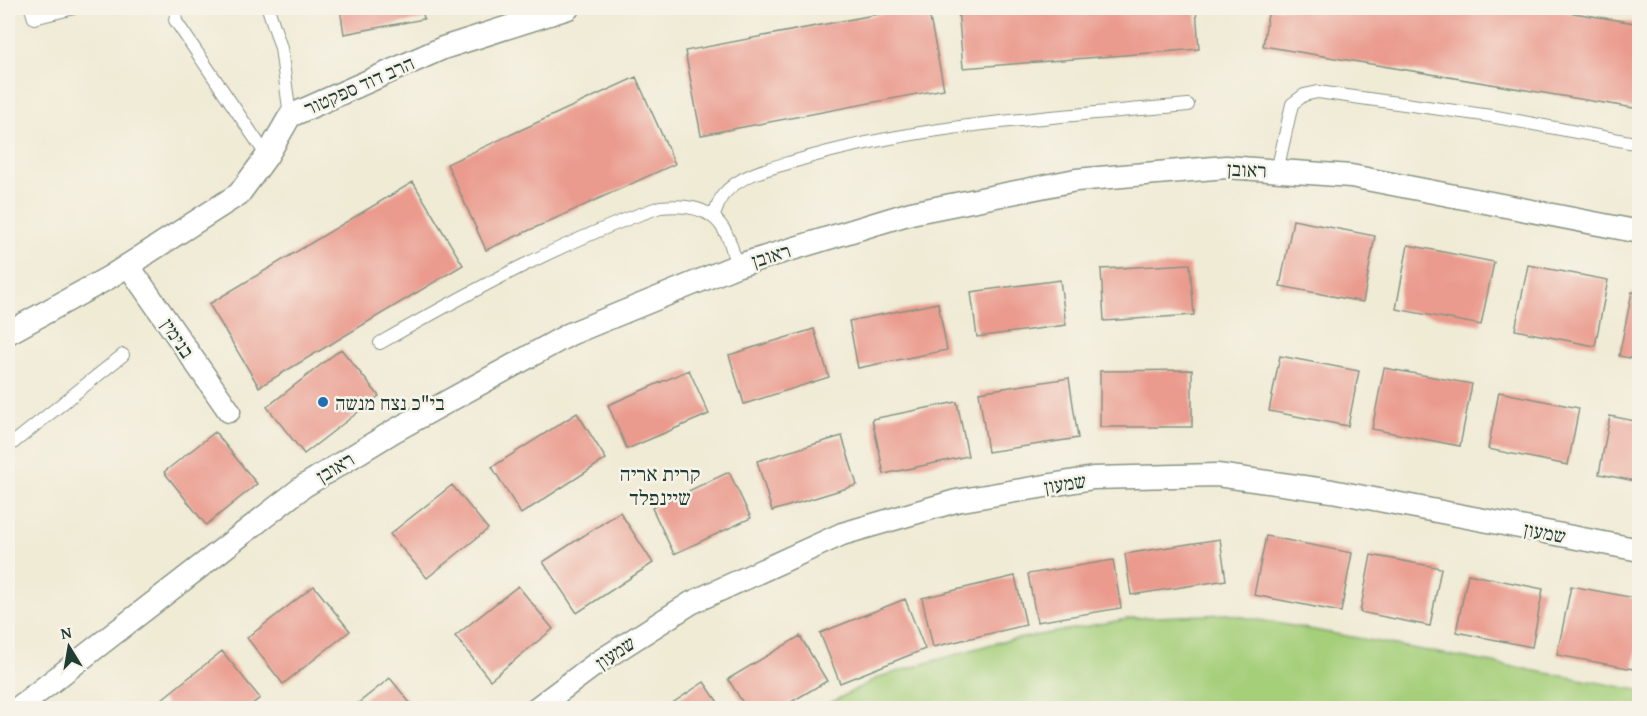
<svg xmlns="http://www.w3.org/2000/svg" width="1647" height="716" font-family="'Gentium Book Plus','Frank Ruhl Libre',serif">
<style>
.green{fill:#a6cf7a;stroke:#628657;stroke-width:1.5}
.building{fill:#ea9b8e}
.lines{fill:none;stroke-linecap:round;stroke-linejoin:round}
.lane-casing{stroke:#889484;stroke-width:14}
.street-casing{stroke:#889484;stroke-width:25}
.lane{stroke:#fff;stroke-width:12}
.street{stroke:#fff;stroke-width:22}
.poi-dot{fill:#1f6fb2;stroke:#f7f3e8;stroke-width:2}
.labels{text-anchor:middle;dominant-baseline:central;stroke-width:5;stroke-linejoin:round;paint-order:stroke}
.street-label{font-size:20px;fill:#1f3d34;stroke:#f7f3e8}
.poi-label{font-size:20px;fill:#1f3d34;stroke:#f7f3e8;text-anchor:start}
.neighbourhood-label{font-size:21px;fill:#1f3d34;stroke:#f7f3e8}
</style>
<rect width="100%" height="100%" fill="#f7f3e8"/>
<filter id="ink" filterUnits="userSpaceOnUse"><feTurbulence type="fractalNoise" baseFrequency=".0167" numOctaves="2"/><feDisplacementMap in="SourceGraphic" scale="12" xChannelSelector="R" yChannelSelector="G"/><feConvolveMatrix kernelMatrix="1 2 1 2 8 2 1 2 1" color-interpolation-filters="sRGB"/></filter>
<filter id="wash" filterUnits="userSpaceOnUse"><feTurbulence type="fractalNoise" baseFrequency=".008" numOctaves="4" result="noise"/><feDisplacementMap in="SourceGraphic" scale="24" xChannelSelector="R" yChannelSelector="G"/><feGaussianBlur stdDeviation="1.35" result="paint"/><feColorMatrix in="noise" values="0 0 0 0 0 0 0 0 0 0 0 0 0 0 0 0 0 1.4 0 .05"/><feComposite in="paint" operator="in"/></filter>
<g filter="url(#wash)">
<rect width="100%" height="100%" fill="#f0ebd5"/>
<path class="green" d="M1227 614 1639 690V708H821L879 677 995 643 1133 618Z"/>
<g id="blocks">
<path class="building" d="M340 8H422L424 19 344 34Z
M910 8H928L944 89 701 135 685 51Z
M958 8H1196L1199 49 963 68Z
M1269 8H1544L1640 24V109L1263 46Z
M636 77 675 164 486 250 447 164Z
M413 182 463 265 259 387 209 304Z
M1293 220 1375 236 1363 302 1280 286Z
M1408 245 1494 262 1481 325 1396 309Z
M1190 264 1194 315 1104 321 1101 269Z
M1528 265 1608 280 1595 346 1515 330Z
M1060 280 1066 325 977 337 971 292Z
M1632 292 1640 293V360L1619 356Z
M938 303 947 350 858 368 849 321Z
M814 329 829 377 744 404 729 355Z
M341 349 379 396 304 454 267 407Z
M1280 356 1359 371 1348 426 1269 411Z
M1384 368 1472 384 1460 446 1372 429Z
M689 370 709 414 627 449 608 405Z
M1192 370V427H1100V371Z
M1069 378 1078 438 988 452 979 392Z
M1499 392 1579 408 1568 465 1488 449Z
M957 402 968 456 884 474 872 419Z
M577 413 606 459 521 514 492 467Z
M1610 416 1640 422V482L1599 474Z
M215 432 257 484 206 525 164 472Z
M842 436 857 485 772 511 757 461Z
M729 472 751 518 674 554 652 508Z
M452 485 488 529 427 578 390 534Z
M620 512 653 563 577 613 543 562Z
M1266 536 1352 553 1341 612 1254 595Z
M1220 539 1226 580 1131 595 1125 554Z
M1371 555 1441 568 1430 626 1360 612Z
M1113 560 1121 608 1037 622 1028 574Z
M1468 574 1543 589 1532 647 1456 632Z
M1015 576 1026 625 933 647 922 598Z
M314 586 350 631 283 684 247 638Z
M518 586 553 629 490 680 455 636Z
M1571 586 1640 599V634L1633 669 1557 655Z
M905 599 925 649 840 683 820 633Z
M800 636 827 681 781 708H746L728 679Z
M222 651 260 698 247 708H169L162 699Z
M390 678 414 708H352Z
M704 682 722 708H665Z"/>
</g>
</g>
<g filter="url(#ink)">
<use href="#blocks" fill-opacity="0" stroke="#889484" stroke-width="1.5"/>
<g class="lines">
<defs>
<path id="lane" d="M31 8 34 18 74 8
M178 8 175 20 267 156
M268 8 281 48 290 116
M1277 171 1292 104 1304 95 1318 92 1491 116 1640 144
M714 215C717 209 719 200 723 195 739 175 770 168 792 162 920 123 1056 117 1188 105
M380 343C470 292 562 241 660 207 708 202 728 219 736 266
M8 447 123 355"/>
<path id="street" d="M128 265 229 411
M8 333 108 278 239 194 267 156 290 116 443 48 568 8
M18 708 304 486 394 431 570 334 736 266 911 213 1076 180 1226 167 1351 176 1640 232
M537 708 597 663 691 603 842 534 956 501 1093 478 1217 475 1332 491 1640 550"/>
</defs>
<use href="#lane" class="lane-casing"/>
<use href="#street" class="street-casing"/>
<use href="#lane" class="lane"/>
<use href="#street" class="street"/>
</g>
</g>
<circle class="poi-dot" cx="323" cy="402" r="6"/>
<g class="labels">
<g class="street-label">
<text transform="translate(359 85) rotate(-24)">הרב דוד ספקטור</text>
<text transform="translate(1247 169) rotate(3)">ראובן</text>
<text transform="translate(771 255) rotate(-17)">ראובן</text>
<text transform="translate(178 338) rotate(56)">בנימין</text>
<text transform="translate(335 467) rotate(-31)">ראובן</text>
<text transform="translate(1065 483) rotate(-9)">שמעון</text>
<text transform="translate(1545 532) rotate(11)">שמעון</text>
<text transform="translate(615 652) rotate(-34)">שמעון</text>
</g>
<g class="poi-label">
<text x="335" y="402">בי"כ נצח מנשה</text>
</g>
<g class="neighbourhood-label">
<text x="660" y="473">קרית אריה<tspan x="660" dy="24">שיינפלד</tspan></text>
</g>
</g>
<rect width="1647" height="716" fill="none" stroke="#f7f3e8" stroke-width="30"/>
<g transform="translate(69 647) rotate(349)" stroke="#f7f3e8" stroke-width="4.5" paint-order="stroke">
<path d="M0-4.5L10 22L0 15L-10 22Z" fill="#1f3d34"/>
<text y="-9" font-size="16" font-weight="bold" text-anchor="middle" fill="#1f3d34">N</text>
</g>
</svg>
